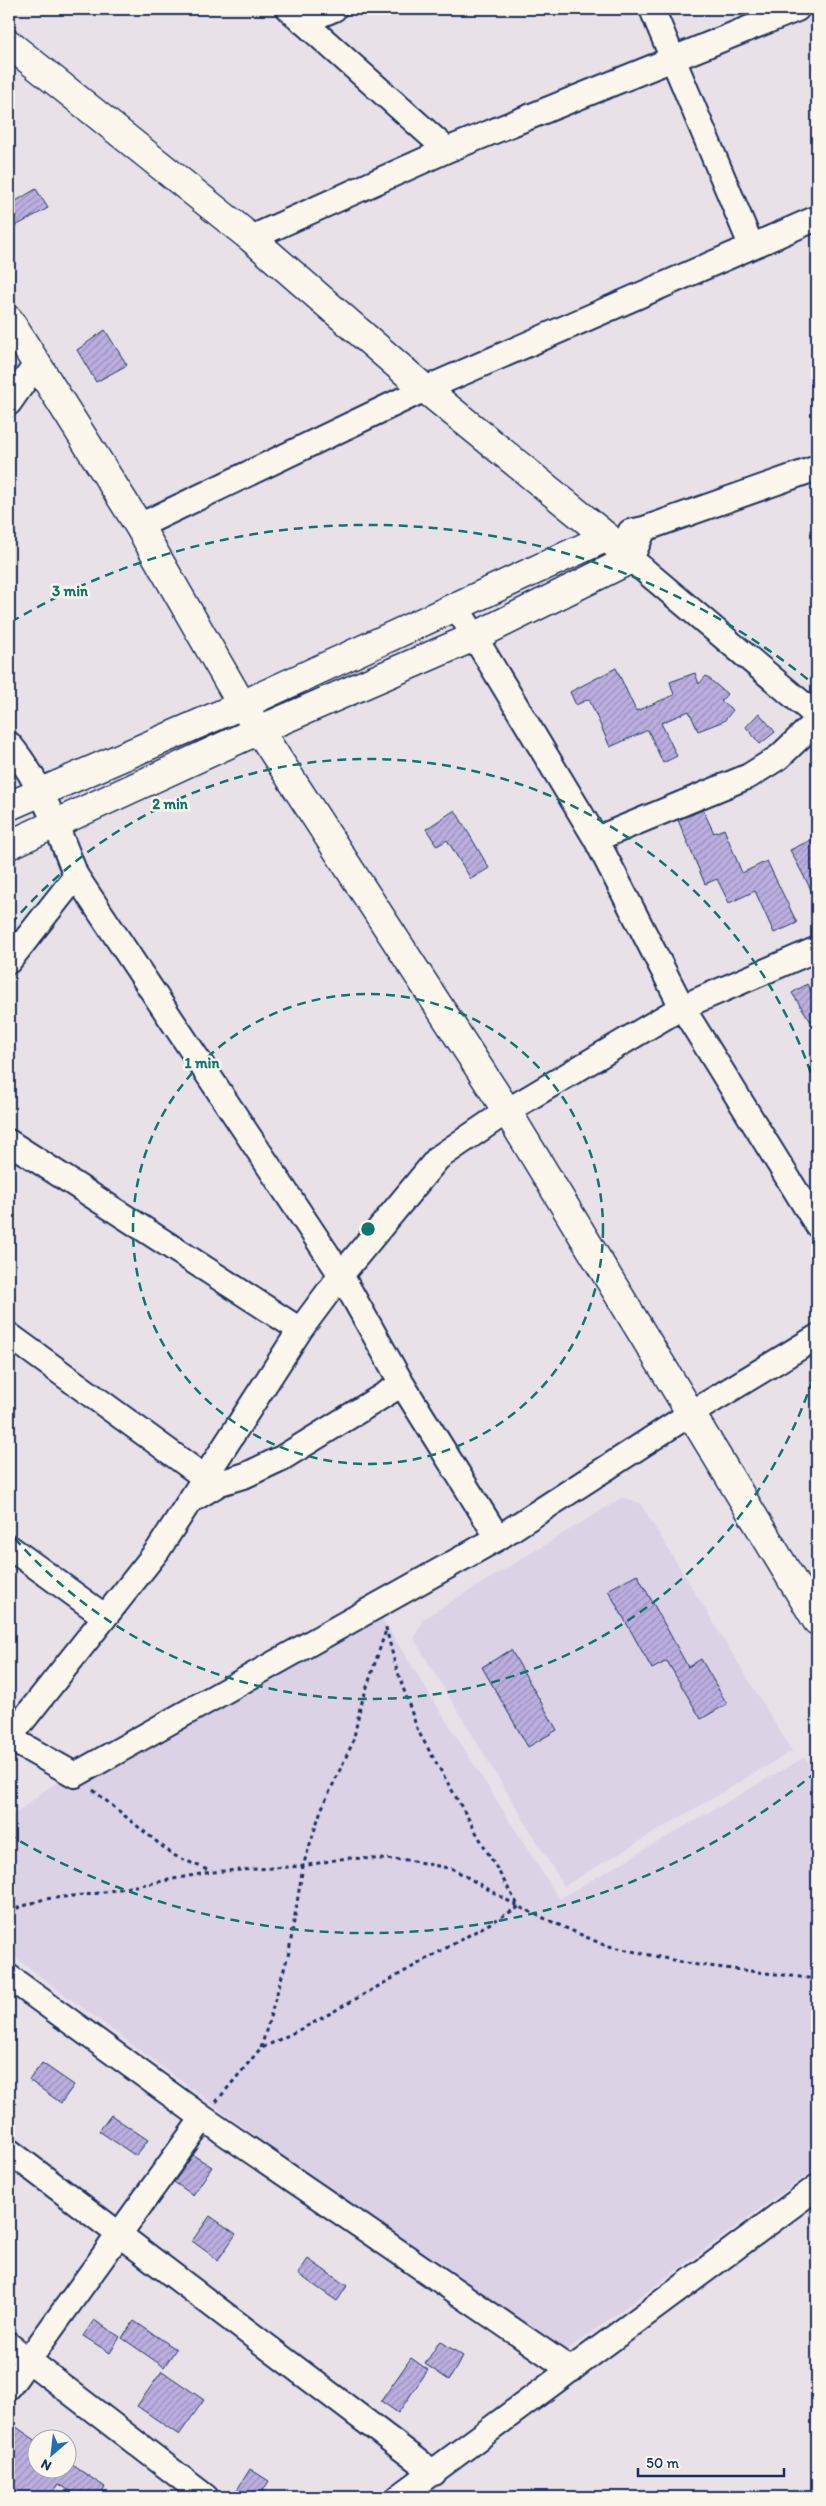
<svg xmlns="http://www.w3.org/2000/svg" width="826" height="2506" font-family="Itim,sans-serif">
<style>
.built{fill:#dbd2e6}
.building{fill:url(#building-hatch);stroke:#1b2f5e}
.lines{fill:none;stroke-linecap:round;stroke-linejoin:round}
.minor-casing{stroke:#1b2f5e;stroke-width:28}
.tertiary-casing{stroke:#1b2f5e;stroke-width:31}
.secondary-casing{stroke:#1b2f5e;stroke-width:31}
.path{stroke:#1b2f5e;stroke-width:3;stroke-dasharray:4 4;stroke-linecap:butt}
.minor{stroke:#fbf7ec;stroke-width:24}
.tertiary{stroke:#fbf7ec;stroke-width:28}
.secondary{stroke:#fbf7ec;stroke-width:28}
.ring{fill:none;stroke:#0f766e;stroke-width:2.5;stroke-dasharray:9 6}
.centre{fill:#0f766e;stroke:#fbf7ec;stroke-width:2.5}
.ring-label{font-size:15px;text-anchor:middle;font-weight:bold;fill:#0f766e;stroke:#fbf7ec;stroke-width:5;stroke-linejoin:round;paint-order:stroke}
</style>
<defs>
<pattern id="building-hatch" width="6" height="6" patternUnits="userSpaceOnUse" patternTransform="scale(1.25)"><rect width="6" height="6" fill="#bcafe0"/><path d="M-1 1l2-2M0 6l6-6M5 7l2-2" fill="none" stroke="#988fb9"/></pattern>
</defs>
<rect width="100%" height="100%" fill="#e8e1e8"/>
<filter id="ink" filterUnits="userSpaceOnUse"><feTurbulence type="fractalNoise" baseFrequency=".02" numOctaves="2"/><feDisplacementMap in="SourceGraphic" scale="10" xChannelSelector="R" yChannelSelector="G"/><feConvolveMatrix kernelMatrix="1 2 1 2 8 2 1 2 1" color-interpolation-filters="sRGB"/></filter>
<g filter="url(#ink)">
<path class="built" d="M622 1498 640 1503 792 1751 564 1886 414 1639 423 1619Z
M372 1603 559 1899 805 1757 817 1778V2167L555 2359 9 1953V1819L45 1790Z"/>
<path class="building" d="M36 189 48 208 14 227 9 219V205Z
M105 330 127 365 96 382 77 350Z
M616 668 636 711 674 695 670 682 695 673 699 684 706 676 727 694 721 701 733 710 724 721 698 731 689 711 661 723 677 756 663 763 648 730 610 747 589 699 576 705 570 692Z
M759 713 775 732 760 744 746 727Z
M455 810 489 868 471 879 447 840 437 846 426 829Z
M703 810 714 833 724 829 742 873 767 861 797 923 774 933 755 891 729 903 717 879 705 884 678 820Z
M817 837V901L790 850Z
M807 984 817 1001V1031L792 993Z
M637 1574 688 1667 701 1659 727 1704 701 1719 667 1661 652 1669 608 1590Z
M511 1650 557 1730 528 1747 482 1667Z
M42 2063 74 2085 61 2103 29 2080Z
M111 2115 148 2140 136 2156 99 2131Z
M193 2155 212 2167 193 2195 174 2182Z
M210 2216 236 2234 218 2260 192 2241Z
M308 2259 347 2286 337 2301 298 2274Z
M94 2320 120 2337 110 2353 83 2336Z
M134 2321 176 2349 164 2367 122 2338Z
M440 2341 463 2356 449 2380 425 2364Z
M411 2358 428 2370 398 2413 381 2401Z
M162 2371 204 2400 179 2435 137 2406Z
M9 2422 38 2442V2468H68V2462L105 2487 98 2497H79L59 2484 50 2497H9Z
M250 2469 269 2481 259 2497H250L237 2490Z"/>
<g class="lines">
<defs>
<path id="minor" d="M289 9 447 150
M652 9 751 245
M303 22 334 9
M251 238 447 150 797 9
M9 403 37 363
M139 526 425 389 817 218
M644 529 631 559 817 716
M630 532 644 529 817 468
M456 606 596 839 682 1007 817 1225
M9 744C39 778 60 834 76 876L341 1275 402 1384 498 1538
M596 839 749 776 779 757 817 721
M9 961 76 876
M9 1142 300 1330
M9 1335 204 1477
M192 1500 220 1483 246 1475 282 1458 402 1384
M9 1547 104 1616
M9 1738 158 1550 300 1330 341 1275 438 1158 507 1111 682 1007 817 949
M9 1738 75 1775 498 1538 690 1414 817 1337
M9 1977 203 2118 571 2370
M9 2151 434 2473
M9 2345 206 2497
M9 2387 203 2118
M399 2497 817 2187"/>
<path id="tertiary" d="M9 44 251 238 425 389 607 537 631 559 474 637 259 730 507 1111 817 1621
M242 705 607 537"/>
<path id="secondary" d="M9 320 139 526 242 705 259 730 9 845
M9 806 242 705"/>
</defs>
<use href="#minor" class="minor-casing"/>
<use href="#tertiary" class="tertiary-casing"/>
<use href="#secondary" class="secondary-casing"/>
<path class="path" d="M93 1790 173 1855 210 1871
M9 1911 44 1899 93 1894 211 1872 303 1866 346 1858 408 1860 453 1869 519 1907 604 1945 691 1964 817 1979
M261 2048 289 1952 303 1866 321 1810 353 1742 360 1708 386 1630
M216 2102 260 2049 313 2023 519 1907 418 1731 395 1664 385 1624"/>
<use href="#minor" class="minor"/>
<use href="#tertiary" class="tertiary"/>
<use href="#secondary" class="secondary"/>
</g>
</g>
<g class="ring">
<circle cx="368" cy="1229" r="235"/>
<path d="M817 1366A469 469 0 0 1 11 1534M11 924A469 469 0 0 1 817 1092"/>
<path d="M816 1772A704 704 0 0 1 11 1836M11 622A704 704 0 0 1 816 686"/>
</g>
<circle cx="368" cy="1229" r="8" class="centre"/>
<g class="ring-label">
<text x="70" y="596">3 min</text>
<text x="170" y="809">2 min</text>
<text x="202" y="1068">1 min</text>
</g>
<rect width="826" height="2506" fill="none" stroke="#fbf7ec" stroke-width="30"/>
<rect x="15" y="15" width="796" height="2476" fill="none" stroke="#1b2f5e" stroke-width="2" filter="url(#ink)"/>
<g transform="translate(52 2454) rotate(208)"><circle r="24" fill="#fbf7ec" stroke="#a1a7b3"/>
<path d="M0-4L9 19L0 12L-9 19Z" fill="#1f6fb2"/>
<text y="-8" font-size="14" font-weight="bold" text-anchor="middle" fill="#1b2f5e">N</text>
</g>
<path d="M638 2468v8h146v-8" fill="none" stroke="#1b2f5e" stroke-width="2.5"/>
<text x="646" y="2468" font-size="15" fill="#1b2f5e" stroke="#fbf7ec" stroke-width="4" paint-order="stroke">50 m</text>
</svg>
